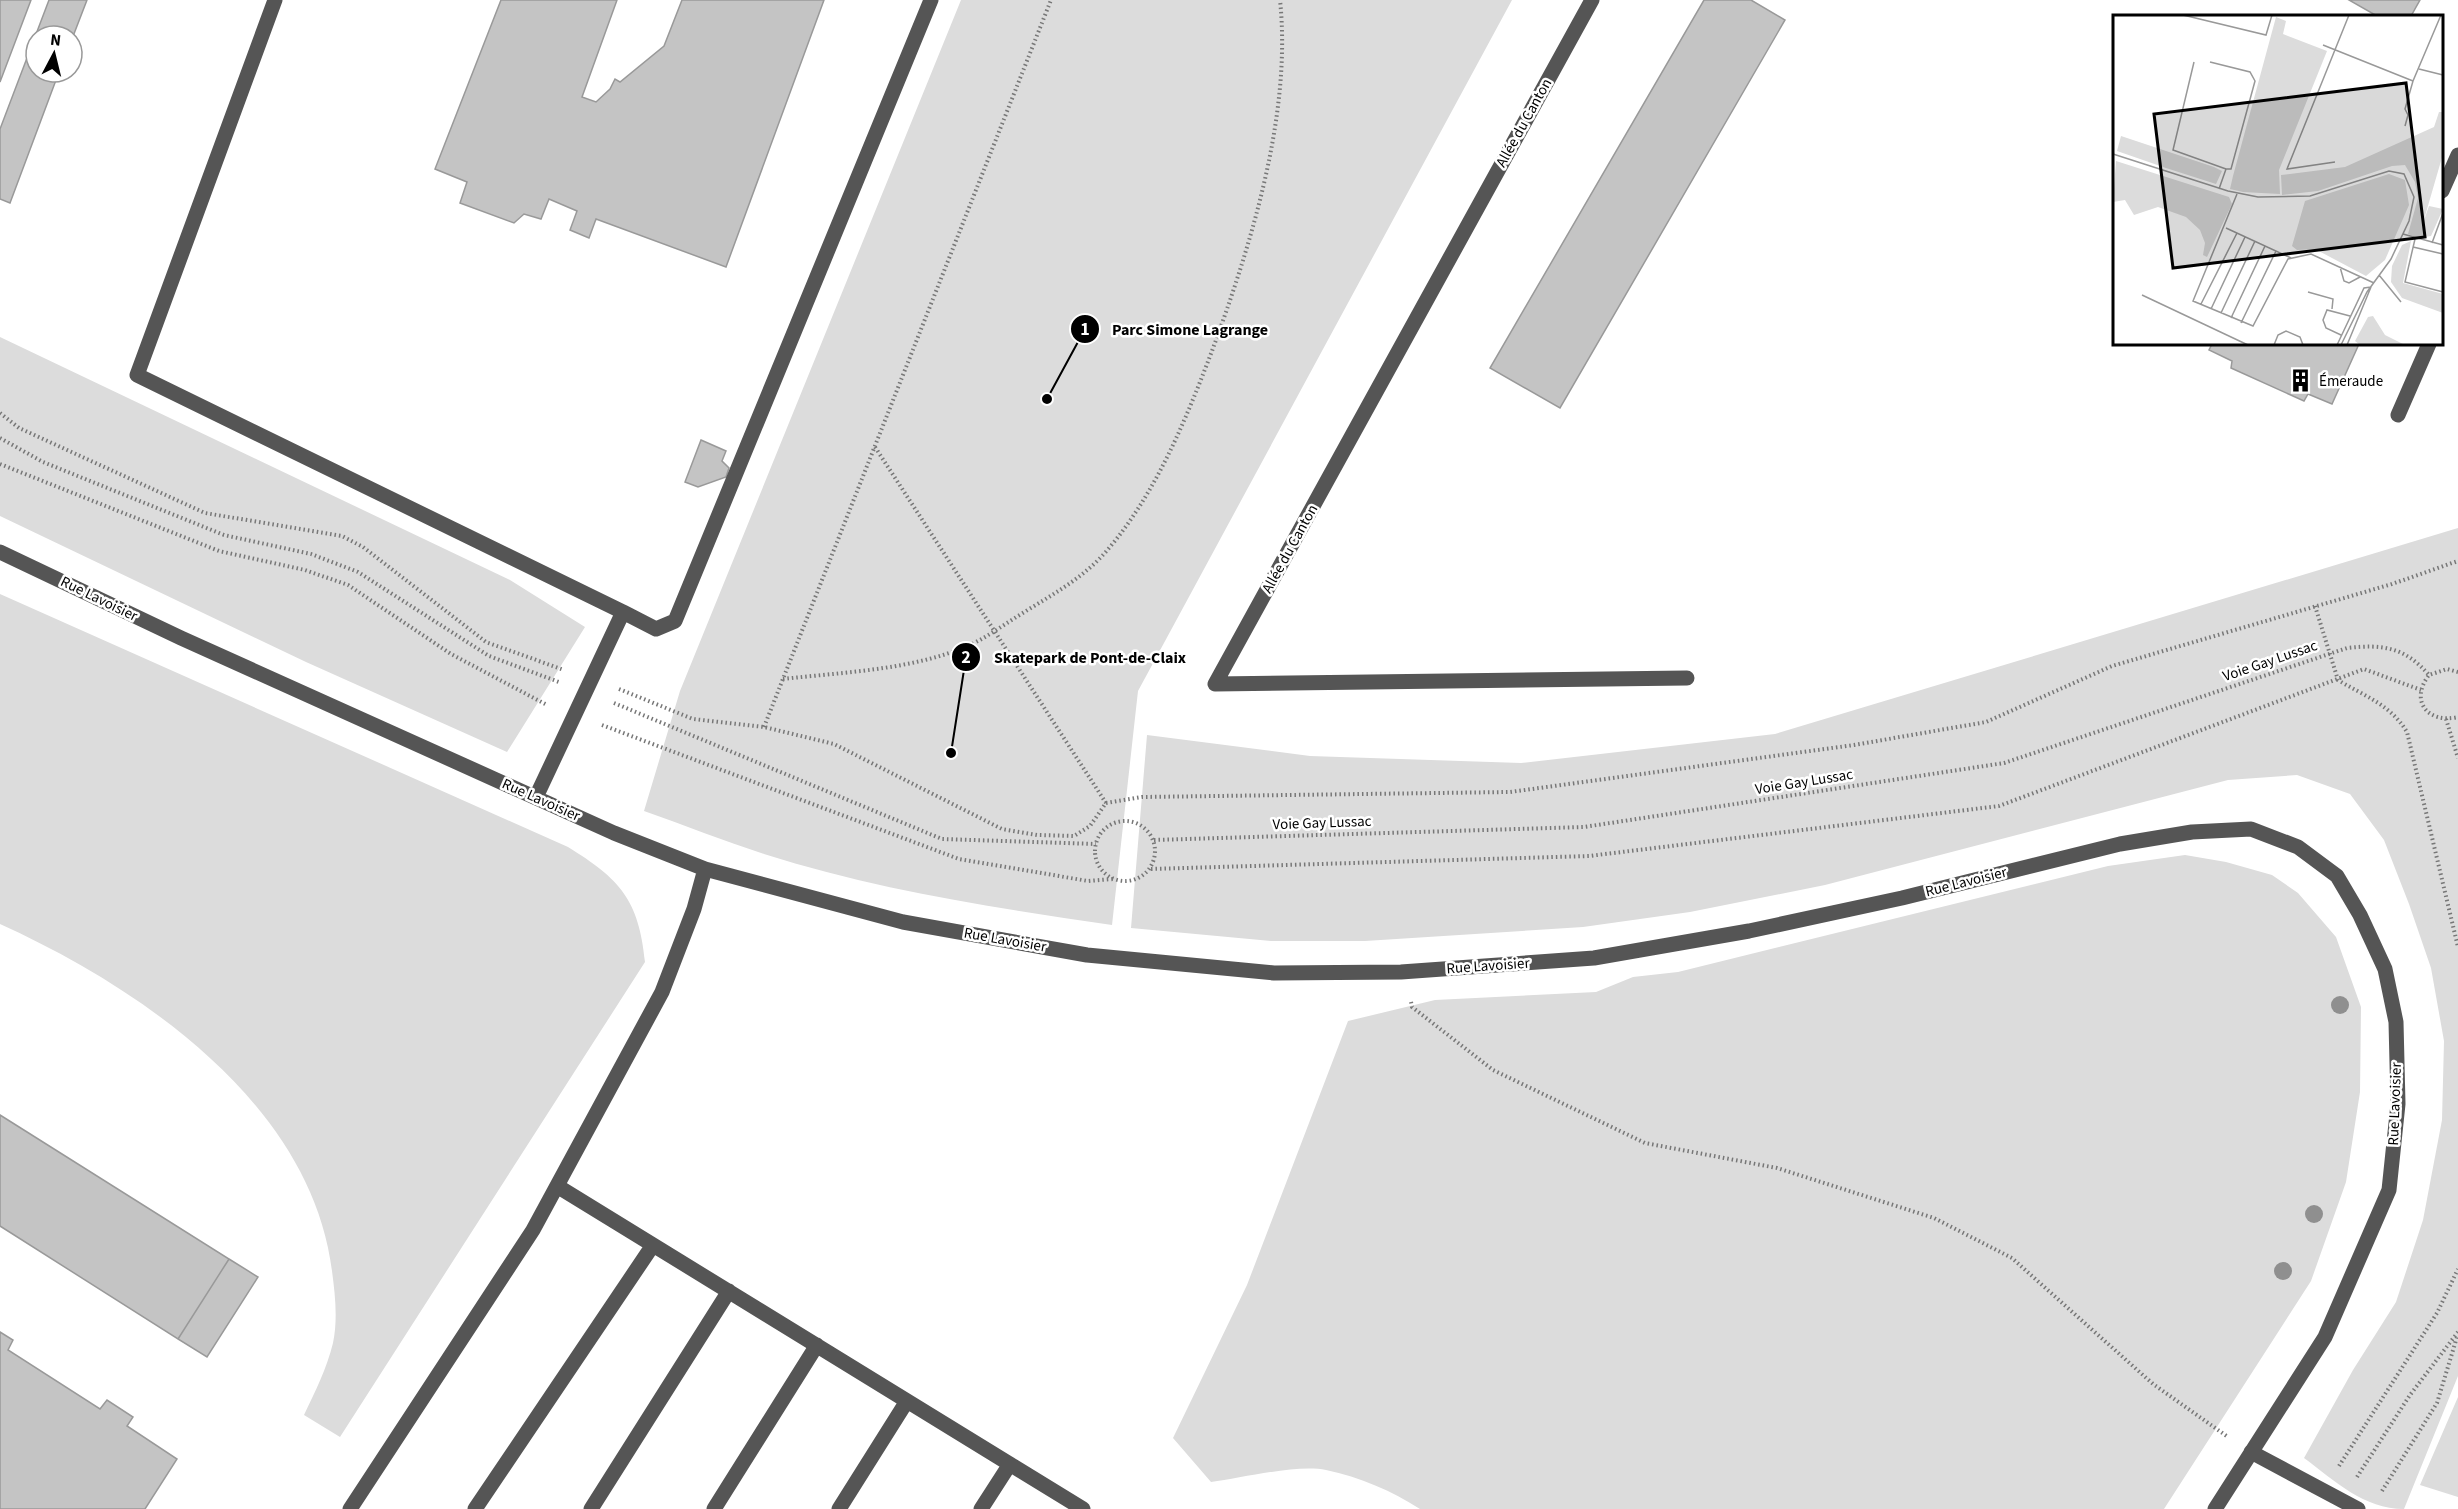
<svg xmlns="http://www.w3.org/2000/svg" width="2458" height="1509" font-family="'Source Sans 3',sans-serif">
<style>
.green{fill:#dcdcdc}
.building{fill:#c4c4c4;stroke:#999;stroke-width:1.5}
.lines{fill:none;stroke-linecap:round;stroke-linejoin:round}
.path{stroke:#777;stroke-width:4;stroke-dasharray:1.5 3;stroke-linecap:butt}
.minor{stroke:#555;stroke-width:15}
.tree{fill:#8f8f8f}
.labels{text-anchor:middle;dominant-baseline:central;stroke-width:5;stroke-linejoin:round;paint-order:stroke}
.street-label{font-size:15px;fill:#000;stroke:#fff}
.poi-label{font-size:15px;fill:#000;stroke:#fff;text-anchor:start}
.inset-road{fill:none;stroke:#999;stroke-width:1.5}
.view{fill:#000;fill-opacity:0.15;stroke:#000;stroke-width:3}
.inset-edge{fill:none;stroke:#000;stroke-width:3}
.leader{fill:none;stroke:#000;stroke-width:2}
.callout-dot{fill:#000;stroke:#fff;stroke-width:2}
.mark-label{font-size:18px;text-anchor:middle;font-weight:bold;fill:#fff}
.callout-label{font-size:16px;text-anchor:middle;font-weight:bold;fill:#000;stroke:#fff;stroke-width:5;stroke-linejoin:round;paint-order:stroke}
</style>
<rect width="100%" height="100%" fill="#fff"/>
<path class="green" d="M961 0H1512L1138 691 1112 925C995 908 877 890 764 854 724 841 684 825 644 811L680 691Z
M0 337 510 580 585 627 507 752 306 662 0 516Z
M2458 528V1376L2404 1509C2364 1509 2335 1481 2304 1458L2353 1370 2396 1302 2423 1220 2442 1120 2444 1041 2431 968 2409 904 2384 840 2350 794 2297 775 2228 780 1825 885 1690 912 1583 927 1365 941H1271L1131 928 1147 735 1310 756 1521 763 1775 734Z
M0 594 568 847C620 879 639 900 645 962L340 1437 304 1415C315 1392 327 1368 333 1343 338 1319 335 1294 332 1271 311 1104 141 988 0 924Z
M2185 855 2226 862 2272 875 2298 893 2336 937 2361 1007 2360 1092 2346 1182 2311 1281 2164 1509H1420C1392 1491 1360 1477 1326 1470 1297 1464 1242 1478 1211 1482L1173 1438 1247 1285 1348 1021 1435 1000 1596 992 1633 977 1678 972 2108 866Z
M2458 1397V1497L2420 1485Z"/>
<path class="building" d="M0 0H31L0 82Z
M49 0H87L72 39V36H36V72H59L10 203 0 199V129Z
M501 0H617L582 97 596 102 610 89 615 79 620 82 664 46 682 0H824L726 267 596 219 589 238 570 230 577 211 549 199 541 219 524 214 514 223 460 203 467 182 435 169Z
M1704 0H1751L1785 20 1560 408 1490 368Z
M2349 0H2420L2411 16H2377Z
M2212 344H2359L2332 404 2308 394 2304 401 2231 368 2232 361 2209 350Z
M701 440 726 451 722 461 729 468 726 477 698 487 685 482Z
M0 1115 229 1259 178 1339 0 1226Z
M229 1259 258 1277 207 1357 178 1339Z
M0 1332 13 1340 8 1350 100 1409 107 1400 133 1417 127 1426 177 1459 145 1509H0Z"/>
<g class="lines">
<path class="path" d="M0 413 19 428 205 513 342 536 363 547 486 642 564 670
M0 438 43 462 224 535 311 554 358 572 489 656 559 682
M875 447 1106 803
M0 464 219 551 305 570 348 585 451 654 547 705
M2315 606 2338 680C2364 696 2390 704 2407 732L2458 947
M2458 672 2447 669 2429 675C2409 701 2428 724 2458 717
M783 679C845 672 913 670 970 645 987 637 1002 626 1018 616 1048 597 1079 581 1103 555 1154 498 1185 422 1212 351 1251 245 1292 114 1280 0
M619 689 693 719 764 727 834 744 1002 829 1037 835 1074 836 1090 826 1106 803 1142 797 1510 792 1854 745 1986 722 2112 666 2392 584 2458 561
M614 703 942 839 1096 844
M2446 719 2458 758
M602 725 959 859 1088 881 1113 879
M764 727 1051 0
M1095 851a30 30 0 1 1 60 0a30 30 0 1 1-60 0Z
M1154 840 1584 827 2004 763 2347 648C2382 644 2405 647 2429 675
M1151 869 1589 856 1999 806 2364 669 2421 690
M1411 1002 1412 1007 1493 1070 1645 1143 1777 1168 1934 1218 2012 1258 2153 1384 2228 1437
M2339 1466 2437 1313 2458 1269
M2357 1477 2410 1395 2458 1332
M2382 1491 2437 1403 2457 1337"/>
<path class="minor" d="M275 0 137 375 623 612
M1592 0 1215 684 1687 678
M2442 191 2458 155
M2398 415 2429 344
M0 552 181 638 614 833 705 869 903 922 1087 955 1274 973 1401 972 1594 958 1749 931 1902 898 2120 844 2192 832 2251 829 2298 847 2337 876 2360 915 2385 969 2396 1022 2398 1104 2389 1190 2325 1337 2215 1509
M536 797 623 612 656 629 675 621 931 0
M557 1186 1083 1509
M2251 1452 2358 1509
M350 1509 533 1230 662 992 694 909 705 869
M475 1509 653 1245
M591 1509 729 1291
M714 1509 817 1345
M839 1509 907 1401
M981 1509 1010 1464"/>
</g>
<g class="tree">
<circle cx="2340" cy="1005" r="9"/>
<circle cx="2314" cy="1214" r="9"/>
<circle cx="2283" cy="1271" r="9"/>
</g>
<defs>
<symbol id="building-bare" viewBox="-9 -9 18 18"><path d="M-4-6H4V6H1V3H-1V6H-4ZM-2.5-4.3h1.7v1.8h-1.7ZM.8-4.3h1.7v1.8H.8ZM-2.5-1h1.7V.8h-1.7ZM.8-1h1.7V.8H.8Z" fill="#000" stroke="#fff" stroke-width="2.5" paint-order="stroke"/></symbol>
</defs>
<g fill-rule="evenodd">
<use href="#building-bare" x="2284" y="364" width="33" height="33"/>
</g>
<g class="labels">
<g class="street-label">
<text transform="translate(1524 123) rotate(-61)">Allée du Canton</text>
<text transform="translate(1290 549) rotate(-61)">Allée du Canton</text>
<text transform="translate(99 599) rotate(26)">Rue Lavoisier</text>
<text transform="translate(2270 661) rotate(-19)">Voie Gay Lussac</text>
<text transform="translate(1804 782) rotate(-9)">Voie Gay Lussac</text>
<text transform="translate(541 800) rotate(24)">Rue Lavoisier</text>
<text transform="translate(1322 823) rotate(-2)">Voie Gay Lussac</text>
<text transform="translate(1966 882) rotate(-14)">Rue Lavoisier</text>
<text transform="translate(1005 940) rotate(10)">Rue Lavoisier</text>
<text transform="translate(1488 966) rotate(-4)">Rue Lavoisier</text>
<text transform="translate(2395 1104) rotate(-88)">Rue Lavoisier</text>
</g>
<g class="poi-label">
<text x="2319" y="381">Émeraude</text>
</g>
</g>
<g transform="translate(2113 15)">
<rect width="330" height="330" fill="#fff"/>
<path d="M163 2 173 6 170 19 214 36 166 155 167 179 130 177 117 174 120 161ZM326 97H330V139L310 208 316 191 330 194 318 221 306 223 295 219 305 183 302 167 292 150 279 151 205 176 169 180 168 160 232 152 321 112ZM8 121 101 152 109 156 103 169 53 153 4 136ZM3 146 116 182 119 189 94 242 90 240 92 228 87 215 73 202 45 192 21 200 12 185 0 187ZM276 159 292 165 296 190 272 245 253 261 202 234 184 235 179 231 192 186ZM298 226 290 268 330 279V298L289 283 278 267 279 251 289 230ZM260 301 272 320 292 330H247L242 326 255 302Z" fill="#dcdcdc"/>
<path class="inset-road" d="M70 0 153 20 159 0M210 30 300 66M81 47 60 135 113 154M97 47 137 57 142 66 118 154H113L106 174M306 54 330 60M292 111 295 100 292 94 300 66 328 0M0 139 115 176 145 182 197 181 276 156 291 159 301 182 296 206 278 244 254 277 228 330M222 147 174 154 236 0M124 179 80 286 140 311 175 244 198 239 261 268M113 213 178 243M290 219 330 230M302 224 292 267 330 277M319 228 330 198M300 232 330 239M227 252 231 266 236 268 247 262M266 260 288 287M195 277 220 284 219 294M29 280 135 330M88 289 124 218M98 294 132 222M108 298 142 226M118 303 152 231M128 308 163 236M228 320 213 313 210 305 214 295 237 301M161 330 165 320 173 316 187 322 190 330M224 330 251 273 258 272M234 330 258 272"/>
<path class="view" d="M293 68 312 222 60 253 41 99Z"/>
<rect width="330" height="330" class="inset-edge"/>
</g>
<path class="leader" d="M1047 399L1085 329M951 753L966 657"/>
<g class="callout-dot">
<circle cx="1047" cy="399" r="6"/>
<circle cx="951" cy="753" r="6"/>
<circle cx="1085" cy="329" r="15"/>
<circle cx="966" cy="657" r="15"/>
</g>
<g class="mark-label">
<text x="1085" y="335">1</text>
<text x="966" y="663">2</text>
</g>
<g class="callout-label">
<text x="1190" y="335">Parc Simone Lagrange</text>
<text x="1090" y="663">Skatepark de Pont-de-Claix</text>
</g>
<g transform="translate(54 54) rotate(7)"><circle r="28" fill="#ffffff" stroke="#999999" stroke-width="1.5"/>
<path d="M0-4.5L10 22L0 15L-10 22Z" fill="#000000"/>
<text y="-9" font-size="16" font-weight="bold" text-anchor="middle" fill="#000000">N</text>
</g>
</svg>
